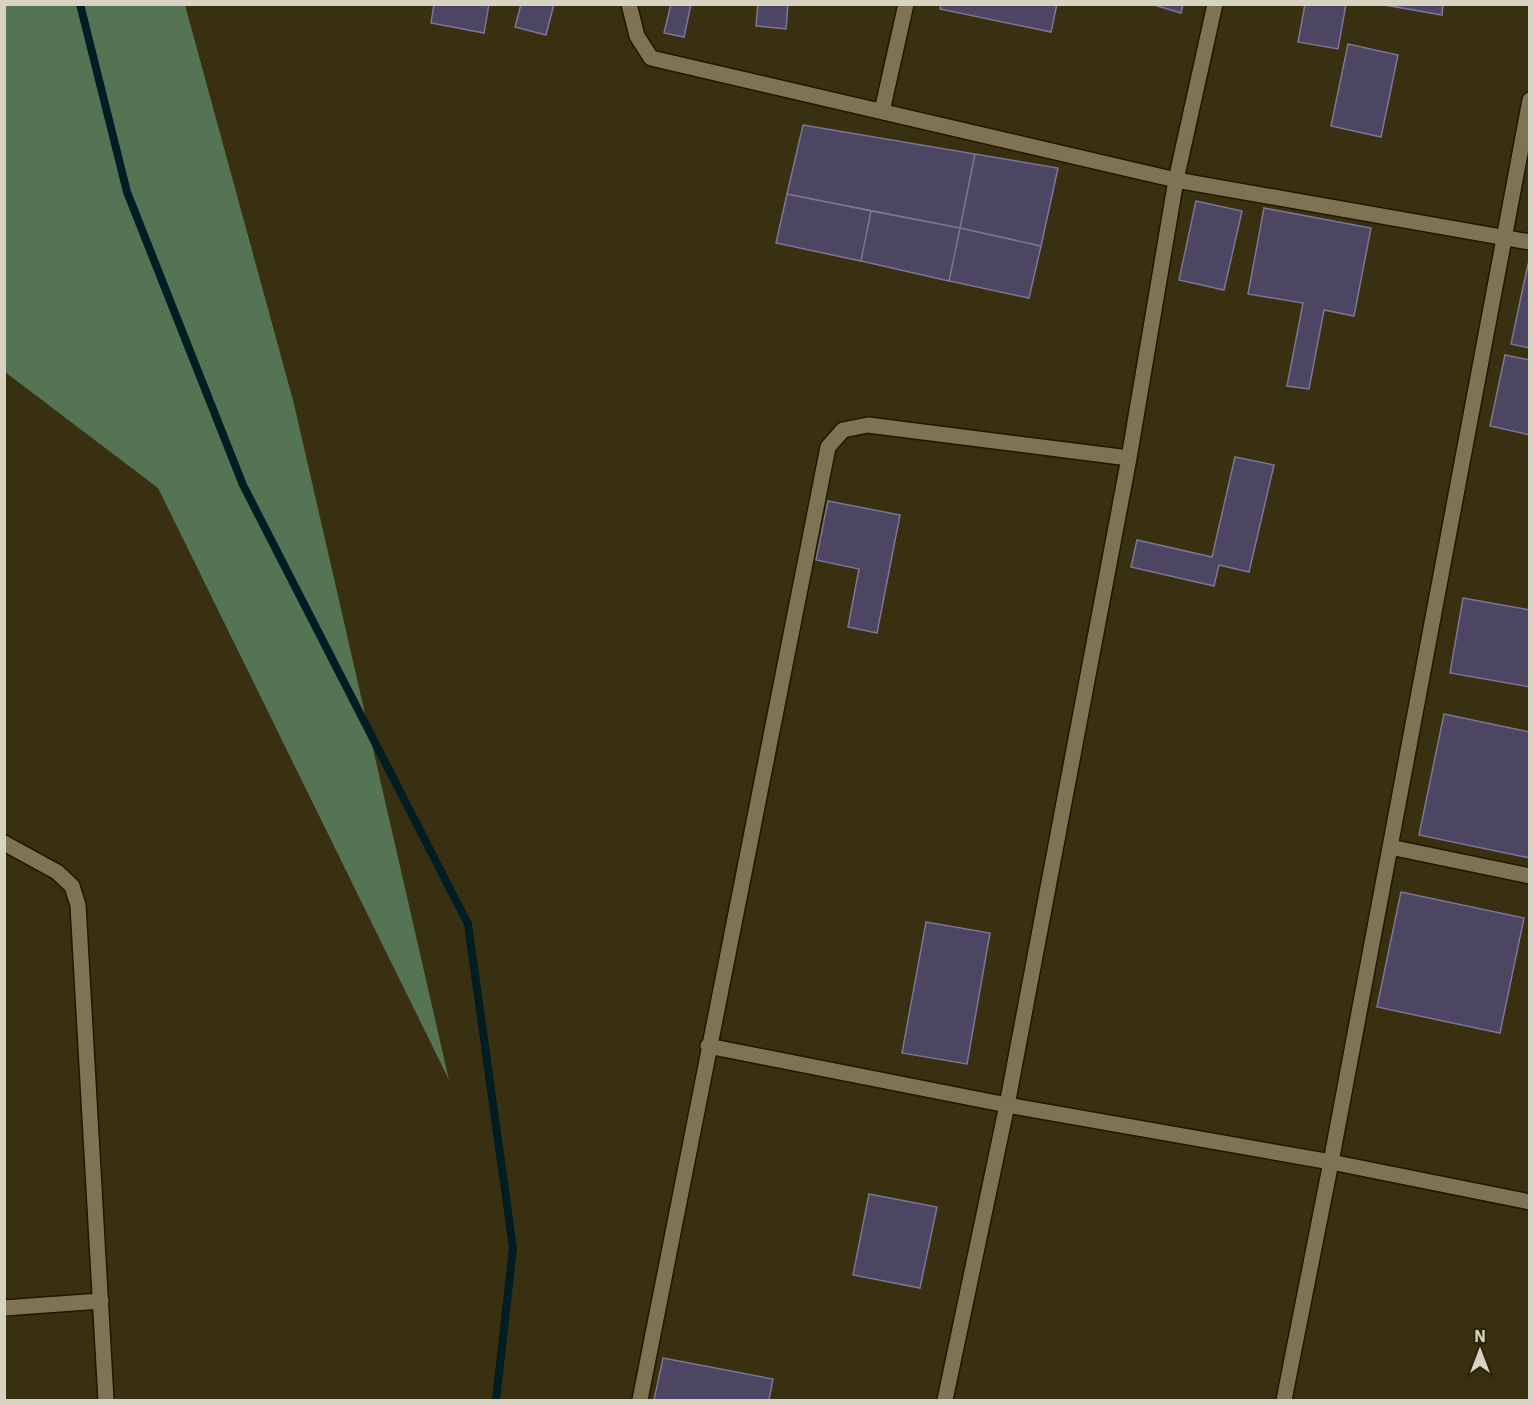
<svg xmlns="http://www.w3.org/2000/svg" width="1534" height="1405" font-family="'IBM Plex Sans',sans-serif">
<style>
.forest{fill:#547453}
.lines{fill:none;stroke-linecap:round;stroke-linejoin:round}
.stream{stroke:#011d24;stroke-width:8}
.building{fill:#4c4662;stroke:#7c7695;stroke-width:1.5}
.street-casing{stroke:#201700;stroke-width:18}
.street{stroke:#7e7454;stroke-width:15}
</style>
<rect width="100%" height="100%" fill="#393011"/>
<path class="forest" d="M4 5H185L294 404 449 1080 158 488 5 372Z"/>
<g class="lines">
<path class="stream" d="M80 4 127 192 243 485 468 924 513 1248 496 1400"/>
</g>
<path class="building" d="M434 4H489L484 33 431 23Z
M521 4H554L546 35 515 27Z
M671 4H691L684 37 664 33Z
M758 4H788L786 29 756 26Z
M941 4H1057L1051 32 940 9Z
M1151 4H1183L1181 13Z
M1305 4H1346L1338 49 1298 42Z
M1379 4H1443L1442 15Z
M1348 44 1398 55 1381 137 1331 126Z
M803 125 975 154 960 228 787 194Z
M975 154 1058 168 1041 246 960 228Z
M787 194 871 211 861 261 776 243Z
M1196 201 1242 211 1224 290 1179 280Z
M1264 208 1371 228 1354 316 1324 310 1309 389 1287 386 1303 303 1248 294Z
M871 211 960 228 949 281 861 261Z
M960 228 1041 246 1029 298 949 281Z
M1528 264H1530V348L1511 344Z
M1505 355 1530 360V435L1490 426Z
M1235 457 1274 465 1249 572 1219 565 1214 586 1131 567 1137 540 1212 557Z
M828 501 900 515 877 633 848 627 859 569 816 560Z
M1463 598 1530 610V687L1450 673Z
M1444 714 1530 732V858L1419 835Z
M1401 892 1524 918 1500 1033 1377 1007Z
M926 922 990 933 967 1064 902 1053Z
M869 1194 937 1207 920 1288 853 1275Z
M663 1358 773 1379 769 1400H654Z"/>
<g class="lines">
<defs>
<path id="street" d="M629 4 637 36 651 58 1176 180 1530 242
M882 111 906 4
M4 843 57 872 72 886 78 905 106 1400
M1390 847 1530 876
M708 1046 1007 1105 1331 1162 1530 1202
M4 1308 101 1301
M640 1400 828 447 843 430 868 425 1129 458
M945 1400 1007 1105 1129 458 1176 180 1215 4
M1284 1400 1331 1162 1530 100"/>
</defs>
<use href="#street" class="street-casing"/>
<use href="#street" class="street"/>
</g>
<rect width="1534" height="1405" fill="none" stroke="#d7d2c1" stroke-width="12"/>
<g transform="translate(1480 1351)" stroke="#2f2607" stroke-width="4.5" paint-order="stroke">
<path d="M0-4.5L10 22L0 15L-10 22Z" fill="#d7d2c1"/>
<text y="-9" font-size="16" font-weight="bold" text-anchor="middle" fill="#d7d2c1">N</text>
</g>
</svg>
